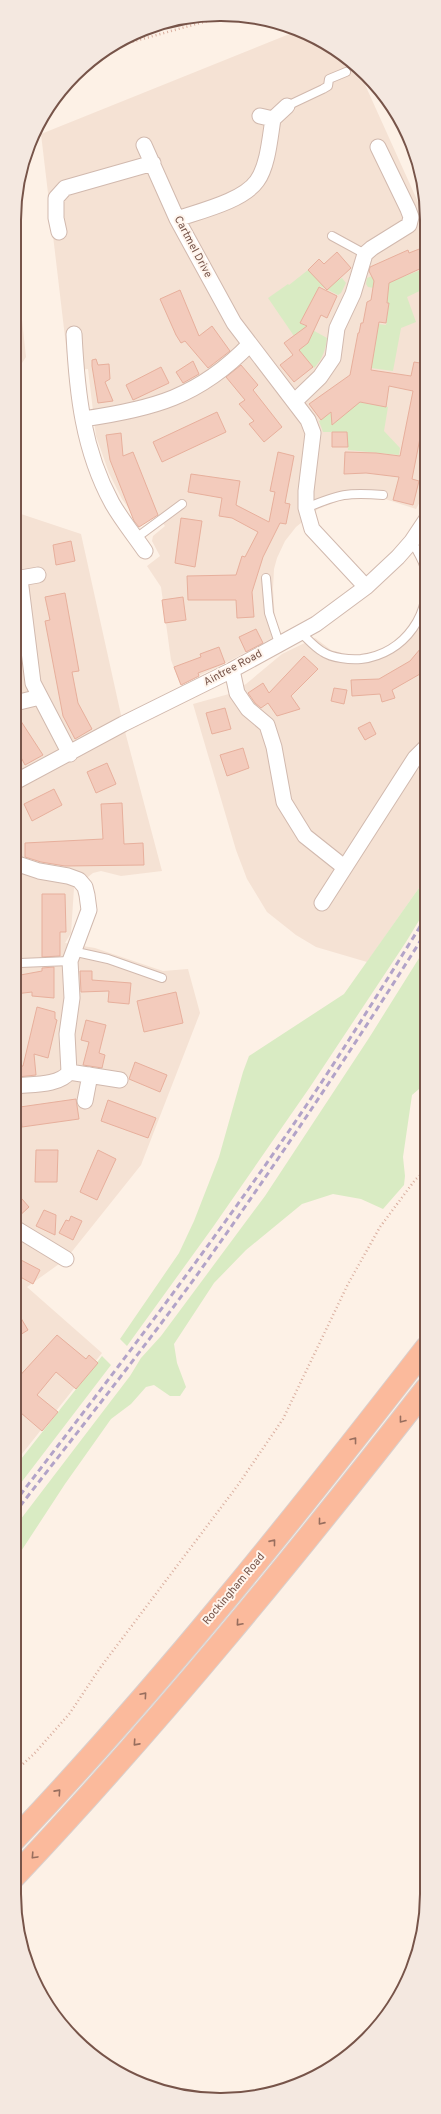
<svg xmlns="http://www.w3.org/2000/svg" width="441" height="2114" font-family="Overpass,sans-serif">
<style>
.residential{fill:#f5e2d4}
.green{fill:#d9ebc3}
.building{fill:#f3cbbc;stroke:#e7af9c}
.lines{fill:none;stroke-linecap:round;stroke-linejoin:round}
.service-casing{stroke:#d1b9ae;stroke-width:10}
.minor-casing{stroke:#d1b9ae;stroke-width:17}
.trunk-casing{stroke:#d9cfcc;stroke-width:24}
.path{stroke:#d9ae9f;stroke-width:2.5;stroke-dasharray:1 3;stroke-linecap:butt}
.service{stroke:#fff;stroke-width:8}
.minor{stroke:#fff;stroke-width:15}
.trunk{stroke:#fbba9c;stroke-width:22}
.rail{stroke:#b2a3c8;stroke-width:3;stroke-dasharray:6 4;stroke-linecap:butt}
.oneway{stroke:#986e5e}
.labels{text-anchor:middle;dominant-baseline:central;stroke-width:4;stroke-linejoin:round;paint-order:stroke}
.street-label{font-size:11px;fill:#775449;stroke:#fff5ed}
.rim{fill:none;stroke:#775449;stroke-width:2}
</style>
<rect width="100%" height="100%" fill="#fdf1e6"/>
<path class="residential" d="M297 31 312 35 358 69 427 222 426 491 416 509 385 499 369 497 344 499 318 509 296 527 285 541 277 558 274 569 273 588 275 622 280 634 218 667 180 684 171 660 161 587 147 566 160 556 152 541 153 536 165 526 156 515 137 520 122 499 109 473 96 436 88 369 69 371 41 134Z
M16 264 26 357 16 372Z
M15 512 81 534 123 724 162 871 121 876 101 871 93 873 74 888 71 933 65 943 95 948 163 971 188 969 200 1013 141 1165 66 1259 27 1287 102 1353 14 1464Z
M426 603V878L367 962 316 947 296 935 267 912 247 879 236 850 193 704 229 694 246 684 282 654 315 638 331 650 355 657 399 646Z"/>
<path class="green" d="M326 262 332 268 336 281 342 278 346 283 341 293 338 295 320 286 300 323 327 338C326 349 322 360 314 368L304 356 298 360 294 336 268 298 288 284 289 285 308 270 313 275Z
M426 268V288L407 297 416 322 401 328 393 371 371 368 378 324 386 325 389 303H387L374 288 368 287 366 284 367 278 372 276 397 279Z
M362 391 363 402 365 403 388 407 384 431 400 448 399 455 348 450 347 432H323L319 421Z
M426 878V909L406 942 310 1087 213 1227 127 1346 120 1339 179 1253 194 1221 219 1157 243 1072 249 1056 344 994Z
M426 947V1083L412 1095 403 1157 405 1176 404 1185 383 1209 361 1199 333 1194 302 1204 246 1250 214 1283 174 1344 177 1363 186 1387 180 1396H170L154 1385 146 1387 131 1404 111 1419 65 1484 14 1562V1528L130 1376 141 1358 161 1336 265 1196 369 1038Z
M102 1356 111 1365 14 1492V1468Z"/>
<path class="building" d="M427 246 426 266 389 283 387 303H389L386 323 379 322 371 370 411 376 414 362 426 364V419H424L422 428 412 479 419 481 413 505 393 500 399 477 366 473 344 474 345 452 376 453 400 456 413 391 389 386 386 407 360 402 332 425 331 412 321 420 309 404 350 375 358 333H359L361 323H363L367 302 371 300 374 281 369 271 370 267 408 250 409 253Z
M337 252 351 268 327 290 308 270 319 259 324 264Z
M319 287 337 296 327 318 321 315 308 343 299 350 313 367 294 382 280 365 293 355 284 343 307 326 300 323Z
M180 290 199 336 212 326 230 351 208 368 185 341 181 343 176 335 160 299Z
M96 359 98 365 109 364 110 379 105 382 113 401 98 403 92 366V360Z
M193 361 199 374 183 383 176 372Z
M241 365 258 385 253 390 282 427 264 442 249 424 254 421 239 404 245 400 226 377Z
M161 367 169 383 133 400 126 385Z
M217 412 226 432 162 462 153 442Z
M332 432H347L348 447H332Z
M121 433 123 456 133 452 158 515 139 527 134 521 110 460 106 435Z
M278 452 294 456 285 503 290 504 286 524 280 523 263 557 252 592 254 617 237 618 236 600H188L187 576 236 575 242 556 245 557 258 532 232 518 219 516 222 498 188 492 191 474 240 481 236 505 269 522 275 492 270 491Z
M181 518 202 521 195 567 175 563Z
M71 541 75 561 56 565 53 545Z
M65 593 79 671 72 672 78 703 92 729 75 739 63 716 45 621 50 620 45 597Z
M183 597 186 620 165 623 162 600Z
M256 629 263 643 246 652 239 637Z
M426 642V667L420 674 392 690 395 698 382 702 380 694 352 696 351 680 379 679 410 661Z
M219 647 225 663 198 673 199 676 181 685 174 667 201 657 200 654Z
M304 656 318 669 291 696 300 709 277 716 268 703 261 708 255 703 248 693 263 683 269 693Z
M334 688 347 690 344 704 331 701Z
M225 708 231 729 212 734 206 713Z
M15 712 43 755 25 765 15 746Z
M370 722 376 734 365 740 358 728Z
M243 748 249 768 227 776 220 755Z
M107 763 116 784 96 793 87 772Z
M54 789 62 805 32 821 24 804Z
M122 803 124 844 143 843 144 865 65 866 41 862 25 857V843L103 839 101 804Z
M42 894H65L66 932H60V956L42 957Z
M54 967V998L32 996V992L15 994V976L42 971V968Z
M80 971H92V980L131 983 129 1004 108 1002 109 991 81 992Z
M176 992 183 1023 144 1032 137 1001Z
M37 1007 55 1012V1019L57 1020 48 1058 34 1054 36 1075 18 1077 17 1067 23 1066Z
M86 1020 106 1025 99 1053 105 1055 102 1068 83 1065 89 1042 81 1040Z
M135 1062 167 1075 160 1092 129 1079Z
M76 1099 79 1119 22 1127 20 1107Z
M108 1100 156 1118 148 1138 101 1121Z
M36 1150H58L57 1182H35Z
M98 1150 116 1159 97 1200 80 1192Z
M15 1191 29 1207 16 1219H15Z
M44 1210 56 1215 55 1235 36 1226Z
M71 1216 82 1221 73 1240 59 1233 66 1220 69 1221Z
M21 1260 40 1270 33 1284 15 1274Z
M15 1308 28 1330 15 1338Z
M57 1335 86 1359 89 1355 98 1363 76 1389 56 1372 37 1395 58 1412 42 1431 14 1407 15 1381Z"/>
<g class="lines">
<defs>
<path id="service" d="M287 106 323 89 328 86 329 79 346 72
M332 236 365 254
M306 508C339 494 348 492 383 495
M136 538 182 504
M266 578 269 613 279 643
M300 632C307 638 314 647 323 652 332 658 350 660 361 659 405 654 434 612 425 569 423 559 416 550 412 541
M72 951 108 959 162 978
M20 963 70 961"/>
<path id="minor" d="M260 116 273 119 287 106
M144 145 177 219 234 323 308 420 313 433 306 491V508L312 529 366 587
M177 219C200 211 243 201 257 181 268 166 270 137 273 119
M59 232 56 218V198L65 188 153 163
M74 334C77 393 83 450 112 503 121 519 134 535 145 551
M295 401 320 377 333 358 337 328 353 294 365 254 372 248 409 225 411 217 408 209 378 147
M83 419C153 409 199 397 250 344
M15 579 38 575
M20 579 33 683 70 754
M232 670 237 693 248 709 267 725 274 747 284 802 305 836 344 867
M15 703 40 697
M15 782 123 724 232 670 316 624 366 587 398 557 412 541 426 520
M322 903 415 758 426 747
M69 1072 120 1080
M15 1086C30 1084 60 1086 69 1072L67 1034 72 998 70 961 89 910 87 895 85 887 79 880 68 876 39 871 15 863
M85 1101 90 1075
M15 1228 66 1259"/>
<path id="trunk" d="M14 1840C161 1685 295 1517 426 1348
M14 1877C160 1722 295 1557 426 1389"/>
</defs>
<use href="#service" class="service-casing"/>
<use href="#minor" class="minor-casing"/>
<use href="#trunk" class="trunk-casing"/>
<path class="path" d="M117 46 218 18
M14 1772 34 1754 70 1713 100 1668 238 1485 283 1419 348 1284 380 1227 415 1180 426 1170"/>
<use href="#service" class="service"/>
<use href="#minor" class="minor"/>
<use href="#trunk" class="trunk"/>
<path class="rail" d="M14 1503C104 1386 194 1268 278 1147 330 1072 378 994 426 917
M14 1514C75 1435 138 1356 197 1275 277 1163 353 1048 426 932"/>
</g>
<defs><path id="oneway-chevron" d="M-2-3.5L2.5 0L-2 3.5" fill="none" stroke-width="1.6" stroke-linecap="round" stroke-linejoin="round"/></defs>
<g class="oneway">
<use href="#oneway-chevron" transform="translate(402 1420) rotate(128)"/>
<use href="#oneway-chevron" transform="translate(354 1440) rotate(-52)"/>
<use href="#oneway-chevron" transform="translate(321 1522) rotate(129)"/>
<use href="#oneway-chevron" transform="translate(273 1542) rotate(-51)"/>
<use href="#oneway-chevron" transform="translate(239 1623) rotate(131)"/>
<use href="#oneway-chevron" transform="translate(144 1695) rotate(-49)"/>
<use href="#oneway-chevron" transform="translate(136 1743) rotate(132)"/>
<use href="#oneway-chevron" transform="translate(58 1792) rotate(-48)"/>
<use href="#oneway-chevron" transform="translate(34 1856) rotate(133)"/>
</g>
<g class="labels">
<g class="street-label">
<text transform="translate(193 247) rotate(62)">Cartmel Drive</text>
<text transform="translate(233 668) rotate(-28)">Aintree Road</text>
<text transform="translate(234 1589) rotate(-50)">Rockingham Road</text>
</g>
</g>
<path d="M0 0H441V2114H0ZM220 21H221A199 199 0 0 1 420 220V1894A199 199 0 0 1 221 2093H220A199 199 0 0 1 21 1894V220A199 199 0 0 1 220 21Z" fill="#f4e8e0" fill-rule="evenodd"/>
<path class="rim" d="M220 21H221A199 199 0 0 1 420 220V1894A199 199 0 0 1 221 2093H220A199 199 0 0 1 21 1894V220A199 199 0 0 1 220 21Z"/>
</svg>
